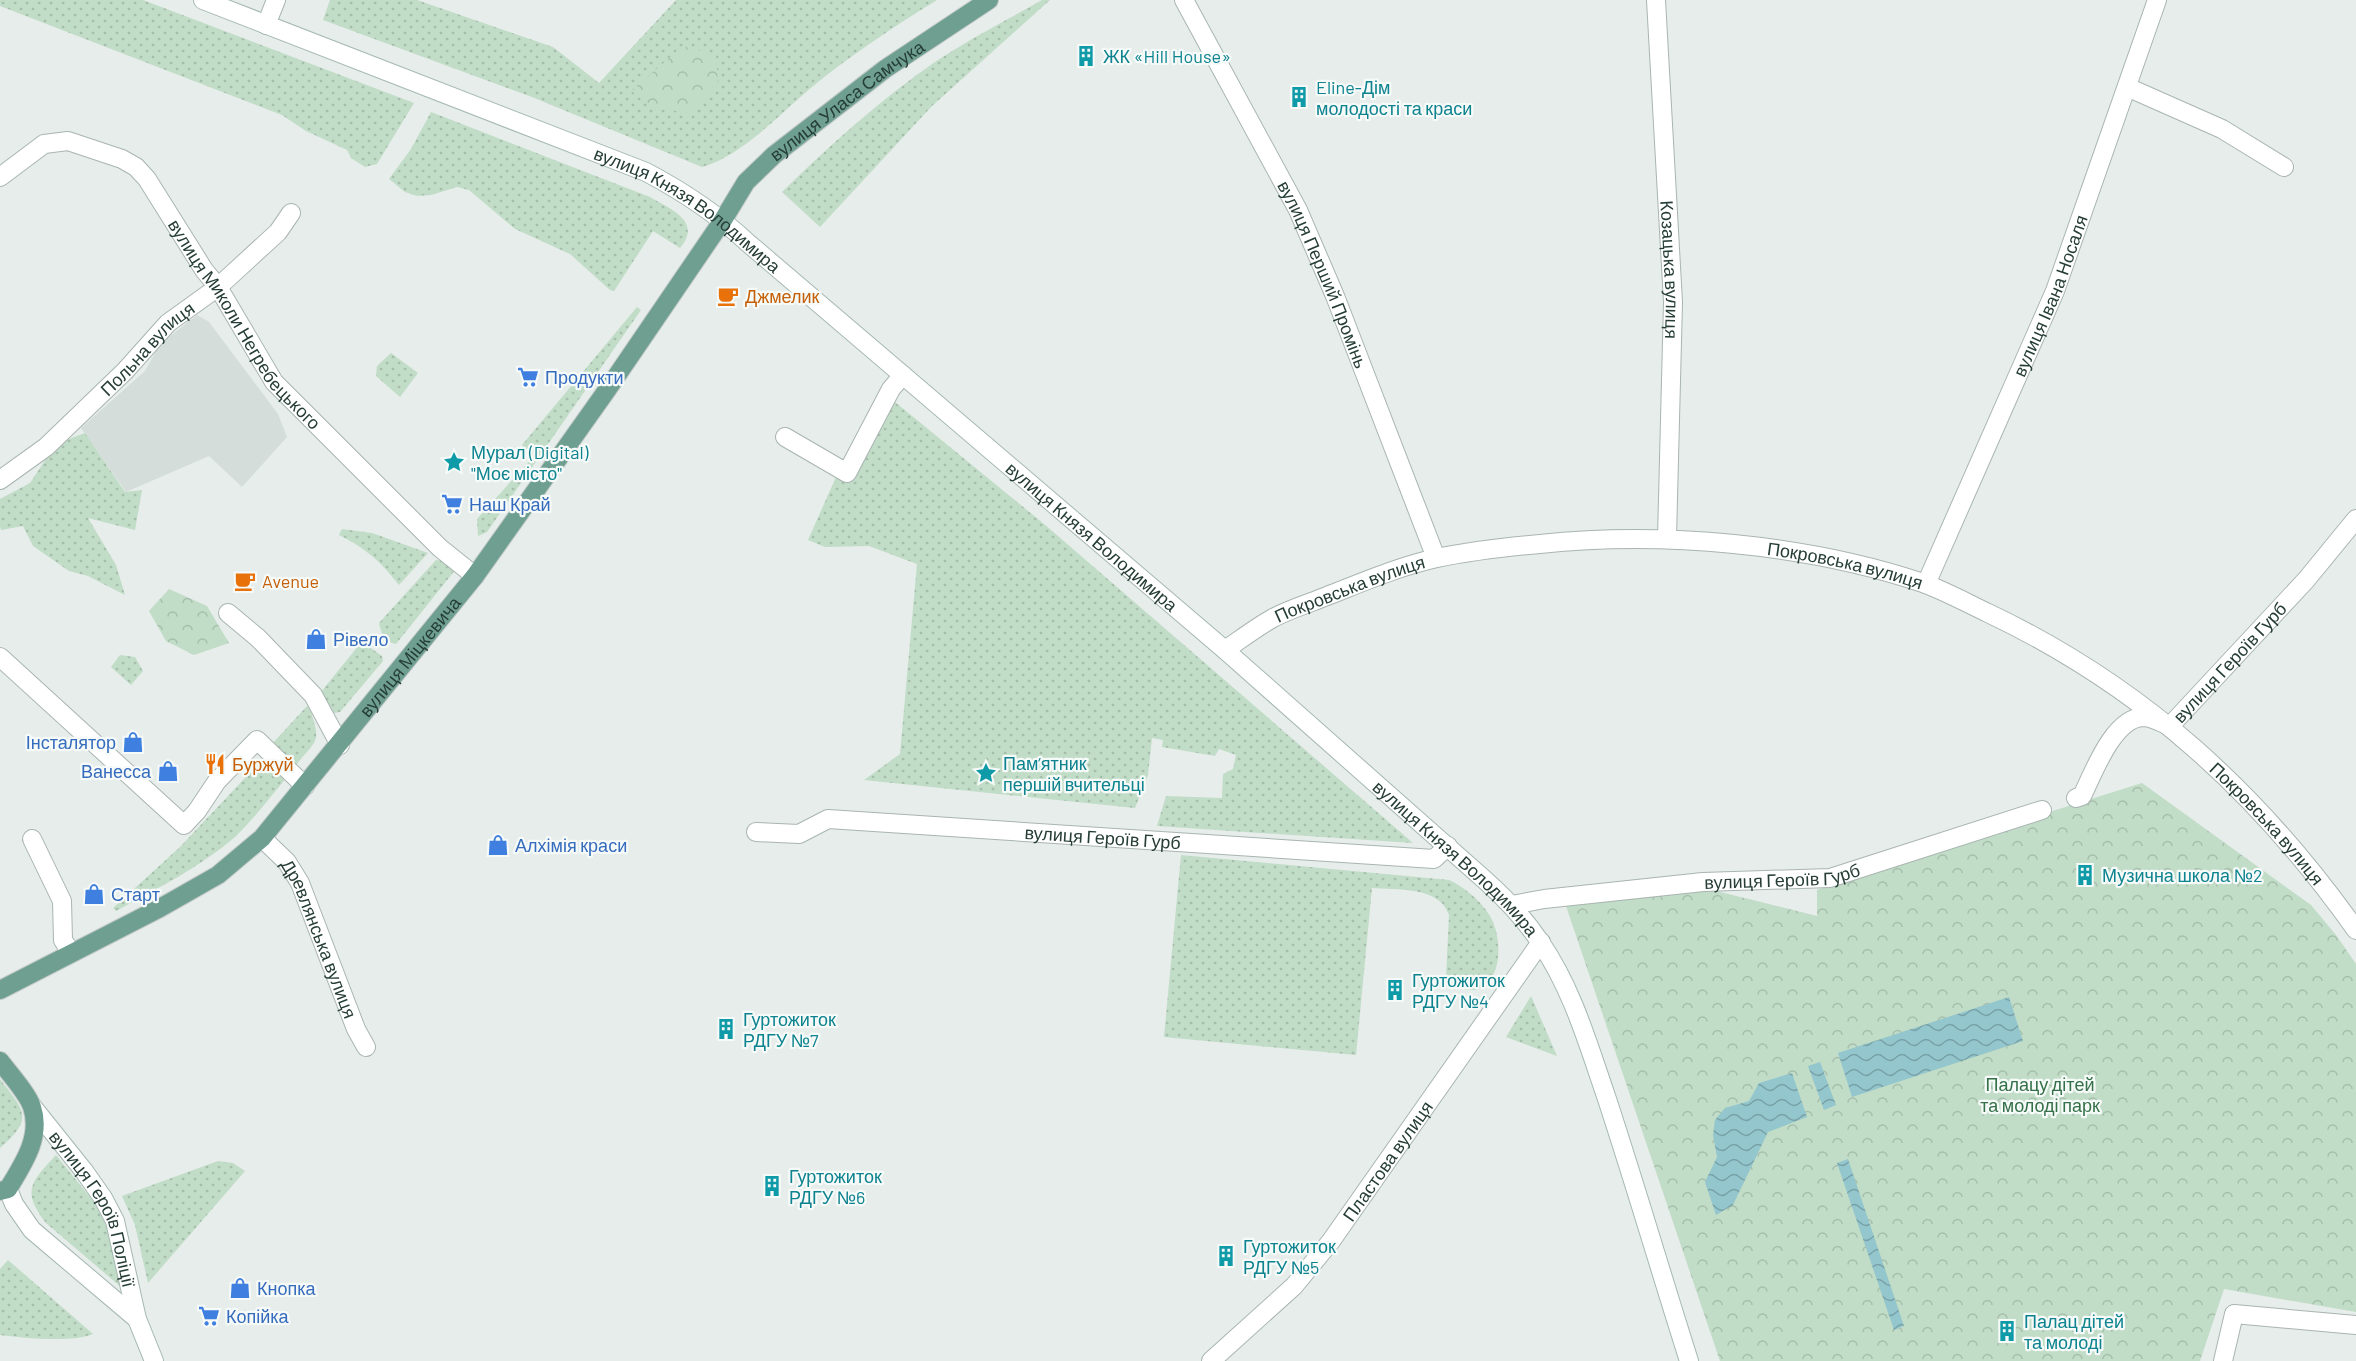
<svg xmlns="http://www.w3.org/2000/svg" width="2356" height="1361" font-family="Barlow,sans-serif">
<style>
.built{fill:#d4ddd9}
.grass{fill:url(#grass-dots)}
.forest{fill:url(#forest-crowns)}
.water{fill:url(#water-waves)}
.lines{fill:none;stroke-linecap:round;stroke-linejoin:round}
.street-casing{stroke:#a9b5b1;stroke-width:20}
.secondary-casing{stroke:#a5b8b1;stroke-width:20}
.primary-casing{stroke:#c2c9c7;stroke-width:20}
.street{stroke:#fff;stroke-width:18}
.secondary{stroke:#fff;stroke-width:18}
.primary{stroke:#6e9f90;stroke-width:18}
.labels{text-anchor:middle;dominant-baseline:central;stroke-width:4.5;stroke-linejoin:round;paint-order:stroke}
.culture-label{font-size:18px;fill:#0d838f;stroke:#f6faf8;text-anchor:start}
.street-label{font-size:18px;fill:#263e37;stroke:#f6faf8}
.food-label{font-size:18px;fill:#c56008;stroke:#f6faf8;text-anchor:start}
.shop-label{font-size:18px;fill:#366cbe;stroke:#f6faf8;text-anchor:start}
.park-label{font-size:18px;fill:#347149;stroke:#f6faf8}
</style>
<defs>
<pattern id="grass-dots" width="8" height="8" patternUnits="userSpaceOnUse" patternTransform="scale(1.5)"><rect width="8" height="8" fill="#c1dcc7"/><path d="M2 2h.1M6 6h.1" fill="none" stroke="#a6beac" stroke-width="1.8" stroke-linecap="round"/></pattern>
<pattern id="forest-crowns" width="20" height="18" patternUnits="userSpaceOnUse" patternTransform="scale(1.5)"><rect width="20" height="18" fill="#c1dcc7"/><path d="M2 6a3 3 0 1 1 6 0M12 15a3 3 0 1 1 6 0" fill="none" stroke="#a6beac"/></pattern>
<pattern id="water-waves" width="16" height="10" patternUnits="userSpaceOnUse" patternTransform="scale(1.5)"><rect width="16" height="10" fill="#93c6cd"/><path d="M0 5q4-4 8 0t8 0" fill="none" stroke="#78a2a7"/></pattern>
</defs>
<rect width="100%" height="100%" fill="#e6edea"/>
<path class="built" d="M197 315 209 322 278 414 287 437 242 487 209 456 126 492 81 428 145 371 160 344Z"/>
<path class="grass" d="M0 0H143L414 103 377 164 365 167 351 158 347 150 306 131 282 115 0 6Z
M330 0H417L553 47 599 83 676 0H937C898 24 860 49 823 78 788 105 745 155 702 167L532 97 323 20Z
M1042 0H1050L932 106 820 227 782 192C830 145 880 100 935 62 969 39 1007 20 1042 0Z
M431 112 650 197C670 209 703 221 680 248L653 231 614 291 610 290 570 254 515 229 469 190 457 187 431 195 417 196 405 192 389 179 411 149Z
M637 307 641 310 487 532 478 536 477 519 533 457 522 445Z
M391 353 418 373 400 397 376 376 377 366Z
M895 402 1044 524 1413 843 1157 826 1166 796 1222 798 1223 774 1233 769 1236 755 1219 749 1215 756 1162 747 1163 740 1152 738 1148 775 1135 808 864 780 900 754 917 564 869 546 825 547 808 540 836 477 888 403Z
M85 433 125 492 142 490 135 530 88 518 116 565 125 595 88 576 69 571 33 546 23 526 1 530 0 527V499L30 483 56 444Z
M342 529 372 533 428 553 399 585C380 561 367 549 339 535Z
M436 560 445 561 456 569 396 644C385 642 381 633 379 623Z
M359 645 368 646 382 656 383 661 340 712 334 713 321 692Z
M120 655 135 657 143 671 131 685 111 667Z
M307 706 310 709C321 743 318 738 296 765L273 743Z
M266 762 275 764 287 777C270 797 254 819 235 837 199 868 156 889 116 911L113 908 180 847 258 764Z
M1181 855 1449 880C1465 887 1486 905 1493 922 1501 941 1503 979 1478 989 1472 991 1465 989 1459 988 1451 987 1448 985 1446 978L1449 915C1440 886 1396 890 1372 888L1356 1055 1164 1037Z
M1531 996 1557 1056 1506 1037Z
M0 1079C24 1111 35 1118 0 1148Z
M56 1155 93 1201 109 1231 121 1287 46 1223C21 1191 31 1182 56 1155Z
M218 1161 233 1163 245 1171 148 1283 135 1225 122 1196Z
M8 1260 93 1334C72 1343 23 1338 0 1335V1269Z"/>
<path class="forest" d="M683 46 716 55 718 81 690 113 656 108 631 91Z
M169 589 207 606 229 643 194 655 166 641 149 611Z
M2142 783 2311 905 2336 935 2356 964V1312L2224 1289 2200 1361H1720L1566 906 1708 889 1817 916V890L1925 851Z"/>
<path class="water" d="M2009 997 2023 1041 1852 1097 1838 1053Z
M1820 1062 1836 1105 1824 1110 1808 1066Z
M1792 1073 1807 1117 1768 1132 1733 1205 1716 1215 1705 1182 1717 1157 1713 1135 1715 1120 1725 1108 1749 1101 1759 1083Z
M1848 1159 1904 1326 1894 1330 1837 1163Z"/>
<g class="lines">
<defs>
<g id="street">
<path id="s1" d="M1184 0 1298 210 1335 296 1436 558"/>
<path id="s2" d="M1656 0 1673 302 1667 538"/>
<path d="M266 25 276 0"/>
<path d="M2127 87 2222 129 2284 167"/>
<path id="s3" d="M0 177 44 144 68 141 122 159 136 167 147 179 204 270 218 287 274 382 440 548 475 576"/>
<path d="M785 437 847 473 891 389 903 375"/>
<path id="s4" d="M0 480 46 447 125 371 168 323 218 287 278 232 291 213"/>
<path id="s5" d="M1926 584 2055 291 2157 0"/>
<path d="M228 613 258 638 313 695 340 745"/>
<path id="s6" d="M1225 650C1241 639 1257 627 1273 618 1290 609 1310 603 1327 596 1363 582 1400 566 1437 558 1471 551 1506 547 1540 544 1662 531 1807 544 1923 583 1945 591 1967 603 1988 613 2142 686 2258 792 2356 930"/>
<path d="M0 657 184 825 197 811 217 781 257 740 305 786"/>
<path id="s7" d="M2076 798 2082 796C2093 774 2113 718 2143 717 2151 717 2162 723 2170 726L2306 580 2356 519"/>
<path id="s8" d="M756 832 799 834 828 819 1434 859 1448 846"/>
<path id="s9" d="M262 838 287 862 300 883 356 1029 366 1047"/>
<path d="M32 839 62 901 63 940 71 953"/>
<path id="s10" d="M1512 905 1544 899 1703 882 1830 878 2042 810"/>
<path id="s11" d="M1211 1361 1294 1286 1331 1241 1541 942"/>
<path d="M2223 1361 2234 1314 2356 1325"/>
</g>
<g id="secondary">
<path id="s12" d="M203 0 646 172C684 192 717 214 748 243L1225 650 1486 881C1506 899 1525 919 1540 942 1572 988 1588 1044 1606 1096 1635 1184 1661 1273 1689 1361"/>
<path id="s13" d="M32 1106 84 1171 103 1198 115 1221 137 1319 154 1361"/>
<path d="M8 1189 14 1204 32 1230 137 1319"/>
</g>
<g id="primary">
<path id="s14" d="M0 990 160 908 218 875 262 838 475 576 607 390 723 220 746 182 774 155 885 69 989 0"/>
<path d="M0 1061C9 1073 28 1094 32 1107 42 1137 23 1164 8 1189L0 1191"/>
</g>
</defs>
<use href="#street" class="street-casing"/>
<use href="#secondary" class="secondary-casing"/>
<use href="#primary" class="primary-casing"/>
<use href="#street" class="street"/>
<use href="#secondary" class="secondary"/>
<use href="#primary" class="primary"/>
</g>
<defs>
<symbol id="building-bare" viewBox="-9 -9 18 18"><path d="M-4-6H4V6H1V3H-1V6H-4ZM-2.5-4.3h1.7v1.8h-1.7ZM.8-4.3h1.7v1.8H.8ZM-2.5-1h1.7V.8h-1.7ZM.8-1h1.7V.8H.8Z" fill="#0f9aa8" stroke="#f6faf8" stroke-width="2.5" paint-order="stroke"/></symbol>
<symbol id="cafe-bare" viewBox="-9 -9 18 18"><path d="M-5.5-4.5H6V0H3Q3 3.5 0 3.5H-2.5Q-5.5 3.5-5.5 0ZM3-3.2v2h1.7v-2ZM-6 4.5H4V6H-6Z" fill="#e8710a" stroke="#f6faf8" stroke-width="2.5" paint-order="stroke"/></symbol>
<symbol id="supermarket-bare" viewBox="-9 -9 18 18"><path d="M-6-5.5h2.5l.6 2H6L4.5 2H-2.5L-4.4-4H-6ZM-1.5 3.2a1.3 1.3 0 1 0 .1 0ZM3 3.2a1.3 1.3 0 1 0 .1 0Z" fill="#3f7fe0" stroke="#f6faf8" stroke-width="2.5" paint-order="stroke"/></symbol>
<symbol id="sight-bare" viewBox="-9 -9 18 18"><path d="M0-6L1.8-2.2L6-1.7L2.9 1.2L3.7 5.4L0 3.3L-3.7 5.4L-2.9 1.2L-6-1.7L-1.8-2.2Z" fill="#0f9aa8" stroke="#f6faf8" stroke-width="2.5" paint-order="stroke"/></symbol>
<symbol id="shop-bare" viewBox="-9 -9 18 18"><path d="M-5-2.5h2.3a2.7 3.5 0 0 1 5.4 0H5L5.5 6h-11ZM-1.5-2.5h3a1.5 2.3 0 0 0-3 0Z" fill="#3f7fe0" stroke="#f6faf8" stroke-width="2.5" paint-order="stroke"/></symbol>
<symbol id="restaurant-bare" viewBox="-9 -9 18 18"><path d="M-5-6h1v4h1v-4h1v4h1v-4h1v5L-1.5 .5V6h-2V.5L-5-1ZM5-6V6H3V1.5H1.5Q1.5-4 5-6Z" fill="#e8710a" stroke="#f6faf8" stroke-width="2.5" paint-order="stroke"/></symbol>
</defs>
<g fill-rule="evenodd">
<use href="#building-bare" x="1071" y="41" width="30" height="30"/>
<use href="#building-bare" x="1284" y="82" width="30" height="30"/>
<use href="#cafe-bare" x="713" y="281" width="30" height="30"/>
<use href="#supermarket-bare" x="513" y="362" width="30" height="30"/>
<use href="#sight-bare" x="439" y="447" width="30" height="30"/>
<use href="#supermarket-bare" x="437" y="489" width="30" height="30"/>
<use href="#cafe-bare" x="230" y="566" width="30" height="30"/>
<use href="#shop-bare" x="301" y="624" width="30" height="30"/>
<use href="#shop-bare" x="118" y="727" width="30" height="30"/>
<use href="#restaurant-bare" x="200" y="749" width="30" height="30"/>
<use href="#shop-bare" x="153" y="756" width="30" height="30"/>
<use href="#sight-bare" x="971" y="758" width="30" height="30"/>
<use href="#shop-bare" x="483" y="830" width="30" height="30"/>
<use href="#building-bare" x="2070" y="860" width="30" height="30"/>
<use href="#shop-bare" x="79" y="879" width="30" height="30"/>
<use href="#building-bare" x="1380" y="975" width="30" height="30"/>
<use href="#building-bare" x="711" y="1014" width="30" height="30"/>
<use href="#building-bare" x="757" y="1171" width="30" height="30"/>
<use href="#building-bare" x="1211" y="1241" width="30" height="30"/>
<use href="#shop-bare" x="225" y="1273" width="30" height="30"/>
<use href="#supermarket-bare" x="194" y="1301" width="30" height="30"/>
<use href="#building-bare" x="1992" y="1316" width="30" height="30"/>
</g>
<g class="labels">
<g class="culture-label">
<text x="1103" y="56">ЖК «Hill House»</text>
<text x="1316" y="87">Eline-Дім<tspan x="1316" dy="21">молодості та краси</tspan></text>
<text x="471" y="452">Мурал (Digital)<tspan x="471" dy="21">"Моє місто"</tspan></text>
<text x="1003" y="763">Пам’ятник<tspan x="1003" dy="21">першій вчительці</tspan></text>
<text x="2102" y="875">Музична школа №2</text>
<text x="1412" y="980">Гуртожиток<tspan x="1412" dy="21">РДГУ №4</tspan></text>
<text x="743" y="1019">Гуртожиток<tspan x="743" dy="21">РДГУ №7</tspan></text>
<text x="789" y="1176">Гуртожиток<tspan x="789" dy="21">РДГУ №6</tspan></text>
<text x="1243" y="1246">Гуртожиток<tspan x="1243" dy="21">РДГУ №5</tspan></text>
<text x="2024" y="1321">Палац дітей<tspan x="2024" dy="21">та молоді</tspan></text>
</g>
<g class="street-label">
<text stroke="none"><textPath href="#s14" startOffset="1250">вулиця Уласа Самчука</textPath></text>
<text stroke="none"><textPath href="#s12" startOffset="530">вулиця Князя Володимира</textPath></text>
<text stroke="none"><textPath href="#s2" startOffset="270">Козацька вулиця</textPath></text>
<text stroke="none"><textPath href="#s1" startOffset="308">вулиця Перший Промінь</textPath></text>
<text stroke="none"><textPath href="#s5" startOffset="314">вулиця Івана Носаля</textPath></text>
<text stroke="none"><textPath href="#s3" startOffset="344">вулиця Миколи Негребецького</textPath></text>
<text stroke="none"><textPath href="#s4" startOffset="198">Польна вулиця</textPath></text>
<text stroke="none"><textPath href="#s12" startOffset="1052">вулиця Князя Володимира</textPath></text>
<text stroke="none"><textPath href="#s6" startOffset="644">Покровська вулиця</textPath></text>
<text stroke="none"><textPath href="#s6" startOffset="140">Покровська вулиця</textPath></text>
<text stroke="none"><textPath href="#s14" startOffset="538">вулиця Міцкевича</textPath></text>
<text stroke="none"><textPath href="#s7" startOffset="226">вулиця Героїв Гурб</textPath></text>
<text stroke="none"><textPath href="#s6" startOffset="1148">Покровська вулиця</textPath></text>
<text stroke="none"><textPath href="#s8" startOffset="351">вулиця Героїв Гурб</textPath></text>
<text stroke="none"><textPath href="#s12" startOffset="1538">вулиця Князя Володимира</textPath></text>
<text stroke="none"><textPath href="#s10" startOffset="272">вулиця Героїв Гурб</textPath></text>
<text stroke="none"><textPath href="#s9" startOffset="118">Древлянська вулиця</textPath></text>
<text stroke="none"><textPath href="#s11" startOffset="268">Пластова вулиця</textPath></text>
<text stroke="none"><textPath href="#s13" startOffset="122">вулиця Героїв Поліції</textPath></text>
</g>
<g class="food-label">
<text x="745" y="296">Джмелик</text>
<text x="262" y="581">Avenue</text>
<text x="232" y="764">Буржуй</text>
</g>
<g class="shop-label">
<text x="545" y="377">Продукти</text>
<text x="469" y="504">Наш Край</text>
<text x="333" y="639">Рівело</text>
<text x="116" y="742" text-anchor="end">Інсталятор</text>
<text x="151" y="771" text-anchor="end">Ванесса</text>
<text x="515" y="845">Алхімія краси</text>
<text x="111" y="894">Старт</text>
<text x="257" y="1288">Кнопка</text>
<text x="226" y="1316">Копійка</text>
</g>
<g class="park-label">
<text x="2040" y="1084">Палацу дітей<tspan x="2040" dy="21">та молоді парк</tspan></text>
</g>
</g>
</svg>
